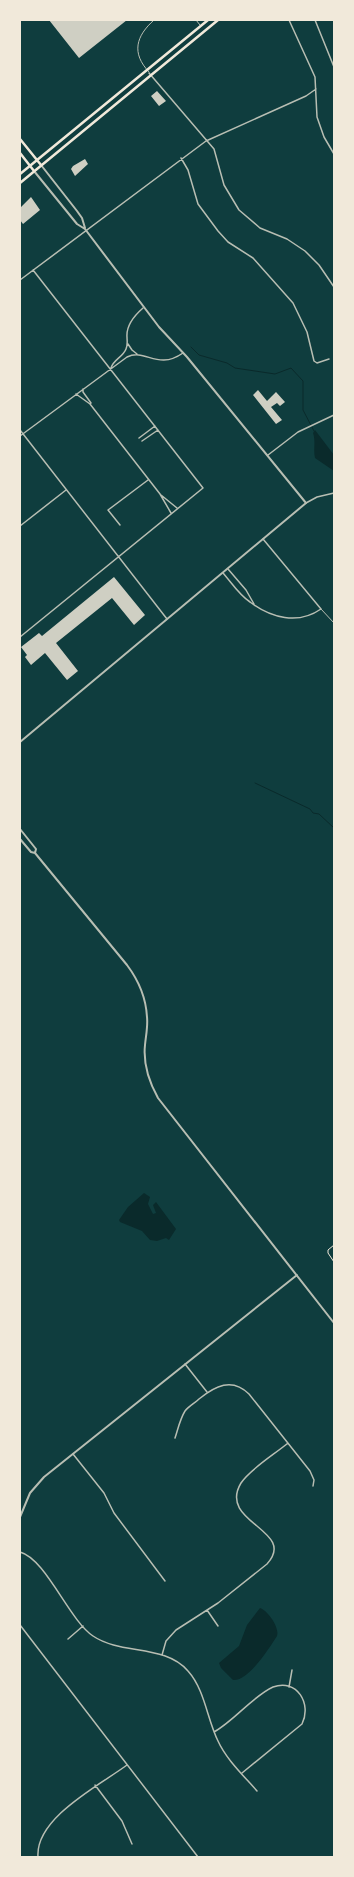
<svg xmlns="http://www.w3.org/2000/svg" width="354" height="1877" font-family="Karla,sans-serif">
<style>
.water{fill:#0a2a2b}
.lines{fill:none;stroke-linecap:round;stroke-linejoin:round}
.stream{stroke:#0a2a2b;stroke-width:1}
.building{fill:#cfcfc3}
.path{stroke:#f1e9da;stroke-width:1}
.service{stroke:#b8beb3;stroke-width:1}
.minor{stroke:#b8beb3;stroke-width:1.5}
.tertiary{stroke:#b8beb3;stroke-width:2}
.primary{stroke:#f1e9da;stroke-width:2.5}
</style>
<rect width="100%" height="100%" fill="#0f3d3e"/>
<path class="water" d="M315 430 334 455V471L315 458C313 449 316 442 313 433Z
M144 1193 150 1197 148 1204 153 1214 156 1213 153 1205 156 1202 176 1229 169 1240 166 1238 157 1241 150 1240 142 1231 120 1222 119 1220 128 1207Z
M260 1608C267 1610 280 1627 277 1636 270 1647 248 1682 233 1680L221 1668 219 1663 239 1646 247 1625Z"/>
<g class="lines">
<path class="stream" d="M191 347 199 355 227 363 235 368 275 374 291 368 303 381V410L314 431
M255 783 310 809 313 813 319 814 334 828"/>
</g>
<path class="building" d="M49 20H127L79 58Z
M157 91 166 101 159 106 151 96Z
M85 159 88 164 75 176 71 169 73 166Z
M31 197 40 210 23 224 20 220V208Z
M258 390 267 401 276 392 285 402 280 406 277 403 271 407 282 420 276 424 253 395Z
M114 577 145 615 134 625 112 598 56 643 78 671 67 680 45 653 31 665 25 657 27 655 21 647 39 633 42 636Z"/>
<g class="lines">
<path class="path" d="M334 1245 328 1250V1253L334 1262"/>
<path class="service" d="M196 20 200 25
M149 72C131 53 136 36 154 20
M321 609 334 623"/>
<path class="minor" d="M289 20 315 77 317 117 324 137 334 154
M315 20 334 67
M149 73 214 149 224 185 239 210 260 228 287 239 305 251 319 265 334 287
M181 158 188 170 198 204 218 231 228 242 253 258 293 303 307 332 314 361 317 363 329 359
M20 280 206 141 306 96 316 89
M128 344 132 350 137 354
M111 368C113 360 123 357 126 349 128 344 127 341 127 337 126 325 135 315 143 308
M76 394 90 404 91 403 83 392V389
M90 404 160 494 171 513
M20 430 167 619
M20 436 127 357C146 348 157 371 183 353
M139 438 155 426
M142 441 158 430
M268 455 298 432 334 415
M161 495 177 508
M306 503 317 497 334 493
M120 525 108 510 148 480
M20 526 66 490
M228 569 246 590 254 604
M223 573C231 582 239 595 250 602 271 618 298 625 321 609L263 539
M20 637 203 488 33 270
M185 1364 207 1392
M175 1438C178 1429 180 1419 185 1411 189 1406 195 1403 199 1399 215 1386 232 1377 249 1394L310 1471 314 1480 313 1486
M73 1454 104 1493 114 1513 165 1581
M20 1552C46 1559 69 1620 93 1636 121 1655 165 1644 188 1671 205 1690 207 1719 218 1741 226 1759 244 1776 257 1791
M207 1610 218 1626
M20 1625 198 1857
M68 1639 83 1626
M162 1655 166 1641 176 1630 218 1603 267 1564C298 1530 217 1523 241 1483 250 1469 275 1454 288 1443
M289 1687 292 1670
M214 1732C234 1721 253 1696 273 1687 297 1678 312 1704 302 1724L242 1773
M95 1785 122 1821 132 1844
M38 1857C35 1818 100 1785 127 1765"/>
<path class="tertiary" d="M41 165 77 211 82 218 85 228
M20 742 306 503 187 357 159 327 85 229 77 224 34 171
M20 829 36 849 35 853 127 965C139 981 146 998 147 1017 148 1026 146 1035 145 1045 143 1064 149 1082 158 1098L334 1323
M20 839 31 852 35 853
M20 1517 30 1493 44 1477 297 1275"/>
<path class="primary" d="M20 139 41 165
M20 153 34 171
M20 174 208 20
M20 183 218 20"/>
</g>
<rect width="354" height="1877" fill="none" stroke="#f1e9da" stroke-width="42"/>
</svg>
